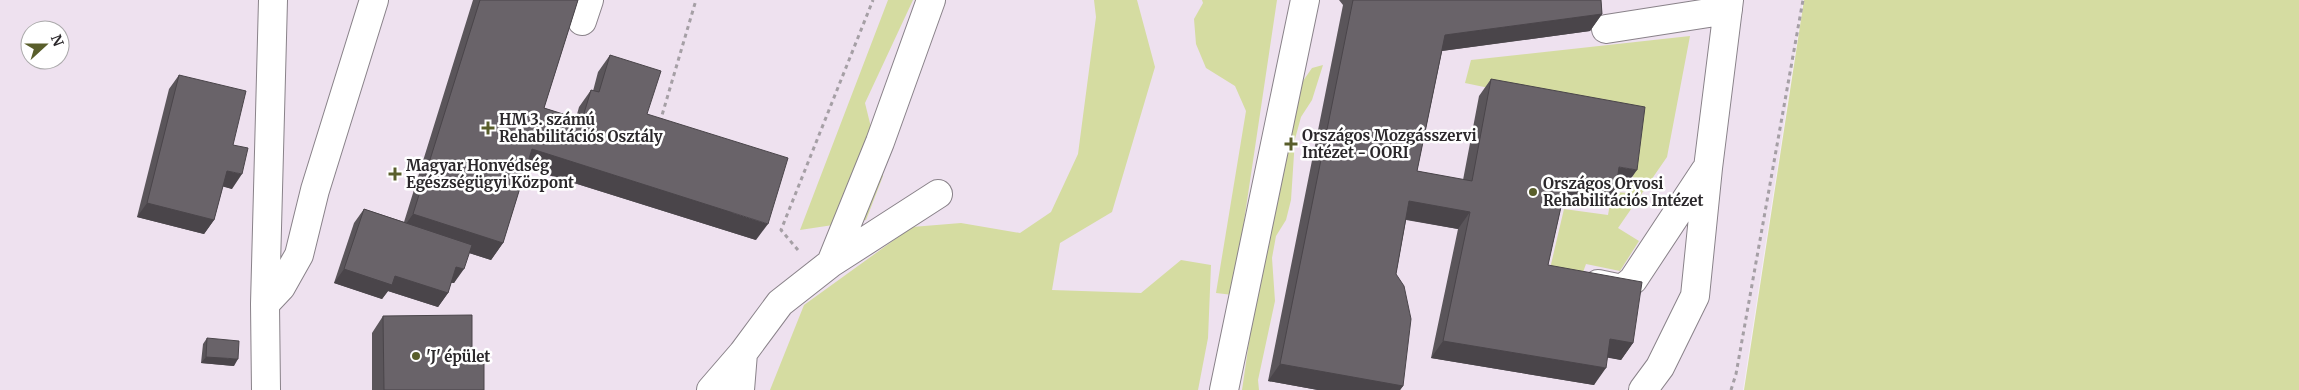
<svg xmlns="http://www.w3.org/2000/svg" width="2299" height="390" font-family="Merriweather,serif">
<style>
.built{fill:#eee1ef;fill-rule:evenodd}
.green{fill:#d5dca1}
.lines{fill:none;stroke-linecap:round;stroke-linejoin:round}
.minor-casing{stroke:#898289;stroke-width:30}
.path{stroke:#a59fa5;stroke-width:3;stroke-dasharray:4 4;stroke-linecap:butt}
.minor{stroke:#fff;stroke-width:28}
.wall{fill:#5a555a}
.shaded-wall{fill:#4a454a}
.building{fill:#696369;stroke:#4a454a}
.poi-dot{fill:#595e2b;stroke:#fff;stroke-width:2}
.labels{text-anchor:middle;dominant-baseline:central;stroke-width:5;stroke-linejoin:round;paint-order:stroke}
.poi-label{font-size:15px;font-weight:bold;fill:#2b282b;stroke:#fff;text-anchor:start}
</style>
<rect width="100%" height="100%" fill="#f5edf5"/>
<path class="built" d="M0 0H1803L1743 390H0ZM30 30H60V60H30Z"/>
<path class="green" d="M888 0H913L865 103 883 176 866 220 800 230Z
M1094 0H1137L1155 67 1112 212 1060 243 1052 290 1141 293 1181 260 1211 265 1208 338 1198 390H770L804 305 912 227 961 223 1020 233 1051 212 1078 154 1096 17Z
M1202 0H1277L1233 295 1216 293 1246 111 1235 86 1206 68 1196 44 1194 19 1203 3Z
M1804 0H2299V390H1744Z
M1690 36 1667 157 1618 228 1639 241 1620 271 1586 264 1579 283 1548 277 1564 209 1608 215 1612 192 1630 193 1642 120 1465 83 1471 60Z
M1323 65 1312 100 1301 117 1295 139 1291 200 1286 220 1276 236 1272 258 1275 301 1258 380 1259 390H1242L1256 294 1296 91 1312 68Z"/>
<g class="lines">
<defs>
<path id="minor" d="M582 21 589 0
M1606 29 1728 10
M831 263 938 194
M1598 284 1622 289 1633 280 1705 171
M265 304 281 287 299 255 315 190 374 0
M266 390 265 304 273 0
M711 390 743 353
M740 390 743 353 780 303 831 263 880 142 931 0
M1224 390 1305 0
M1643 390 1660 367 1695 296 1708 168 1729 0"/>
</defs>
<use href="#minor" class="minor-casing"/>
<path class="path" d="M660 122 696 0
M798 250 781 230 873 0
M1731 390 1736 374 1803 0"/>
<use href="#minor" class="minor"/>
</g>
<path class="wall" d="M473 0H578L544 108 576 118 579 107 591 90 593 91 598 72 610 55 647 114 756 240 526 168 503 243 491 260 469 253 454 283H451L448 293 438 307 388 291 382 299 334 283 354 223 364 209 404 222Z
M1339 0H1601L1602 14 1590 31 1442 51 1417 171 1463 180 1479 96 1491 79 1625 187 1616 186V189L1604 206 1563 198 1548 265 1633 343 1621 360 1607 357 1594 385 1431 358 1458 229 1406 220 1396 274 1403 386 1400 390H1318L1268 381 1343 5Z
M179 75 233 145 232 189 223 186 214 220 204 234 137 217 169 89Z
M383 316 472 362 484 390H372V333Z
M207 338 234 366 201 363 203 344Z"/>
<path class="shaded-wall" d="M1602 14 1590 31 1434 52 1445 35Z
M532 149 768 224 756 240 520 166Z
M1619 167 1637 170 1625 187 1607 184Z
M227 171 242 174 232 189 217 185Z
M1567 180 1616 189 1604 206 1555 197Z
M1409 201 1470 212 1458 229 1398 218Z
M147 203 214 220 204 234 137 217Z
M413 214 503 243 491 260 401 231Z
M456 267 464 269 454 283 446 281Z
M344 269 395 276 448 293 438 307 388 291 382 299 334 283Z
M1610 339 1633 343 1621 360 1598 356Z
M1443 341 1606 368 1594 385 1431 358Z
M206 357 238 359 234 366 201 363Z
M1280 364 1403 386 1400 390H1318L1268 381Z"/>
<path class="building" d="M480 0H578L544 108 582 120 591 90 599 92 610 55 661 71 647 114 788 158 768 224 532 149 503 243 413 214Z
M1353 0H1601L1602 14 1445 35 1417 171 1472 181 1491 79 1645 107 1637 170 1619 167 1616 189 1567 180 1548 265 1642 282 1633 343 1610 339 1606 368 1443 341 1470 212 1409 201 1396 274 1404 286 1411 319 1403 386 1280 364Z
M179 75 246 91 233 145 248 148 242 174 227 171 214 220 147 203Z
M364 209 472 245 464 269 456 267 448 293 395 276 392 285 344 269Z
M472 315V362H484V390H384L383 316Z
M207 338 239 341 238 359 206 357Z"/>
<g class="poi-dot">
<path d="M485.5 120.5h5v5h5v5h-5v5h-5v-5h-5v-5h5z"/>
<path d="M1288.5 136.5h5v5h5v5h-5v5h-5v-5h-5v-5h5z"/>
<path d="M392.5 166.5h5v5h5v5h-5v5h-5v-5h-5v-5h5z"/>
<circle cx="1533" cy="192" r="5"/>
<circle cx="416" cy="356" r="5"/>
</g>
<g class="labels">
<g class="poi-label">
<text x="499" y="119">HM 3. számú<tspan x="499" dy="17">Rehabilitációs Osztály</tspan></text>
<text x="1302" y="135">Országos Mozgásszervi<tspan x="1302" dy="17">Intézet - OORI</tspan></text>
<text x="406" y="165">Magyar Honvédség<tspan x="406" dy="17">Egészségügyi Központ</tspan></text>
<text x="1543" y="183">Országos Orvosi<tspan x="1543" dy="17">Rehabilitációs Intézet</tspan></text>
<text x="426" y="356">'J' épület</text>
</g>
</g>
<g transform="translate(45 45) rotate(69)"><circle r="24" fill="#ffffff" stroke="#aaa9aa"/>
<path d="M0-4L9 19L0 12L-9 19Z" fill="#595e2b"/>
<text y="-8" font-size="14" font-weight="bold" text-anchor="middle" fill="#2b282b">N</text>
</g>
</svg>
